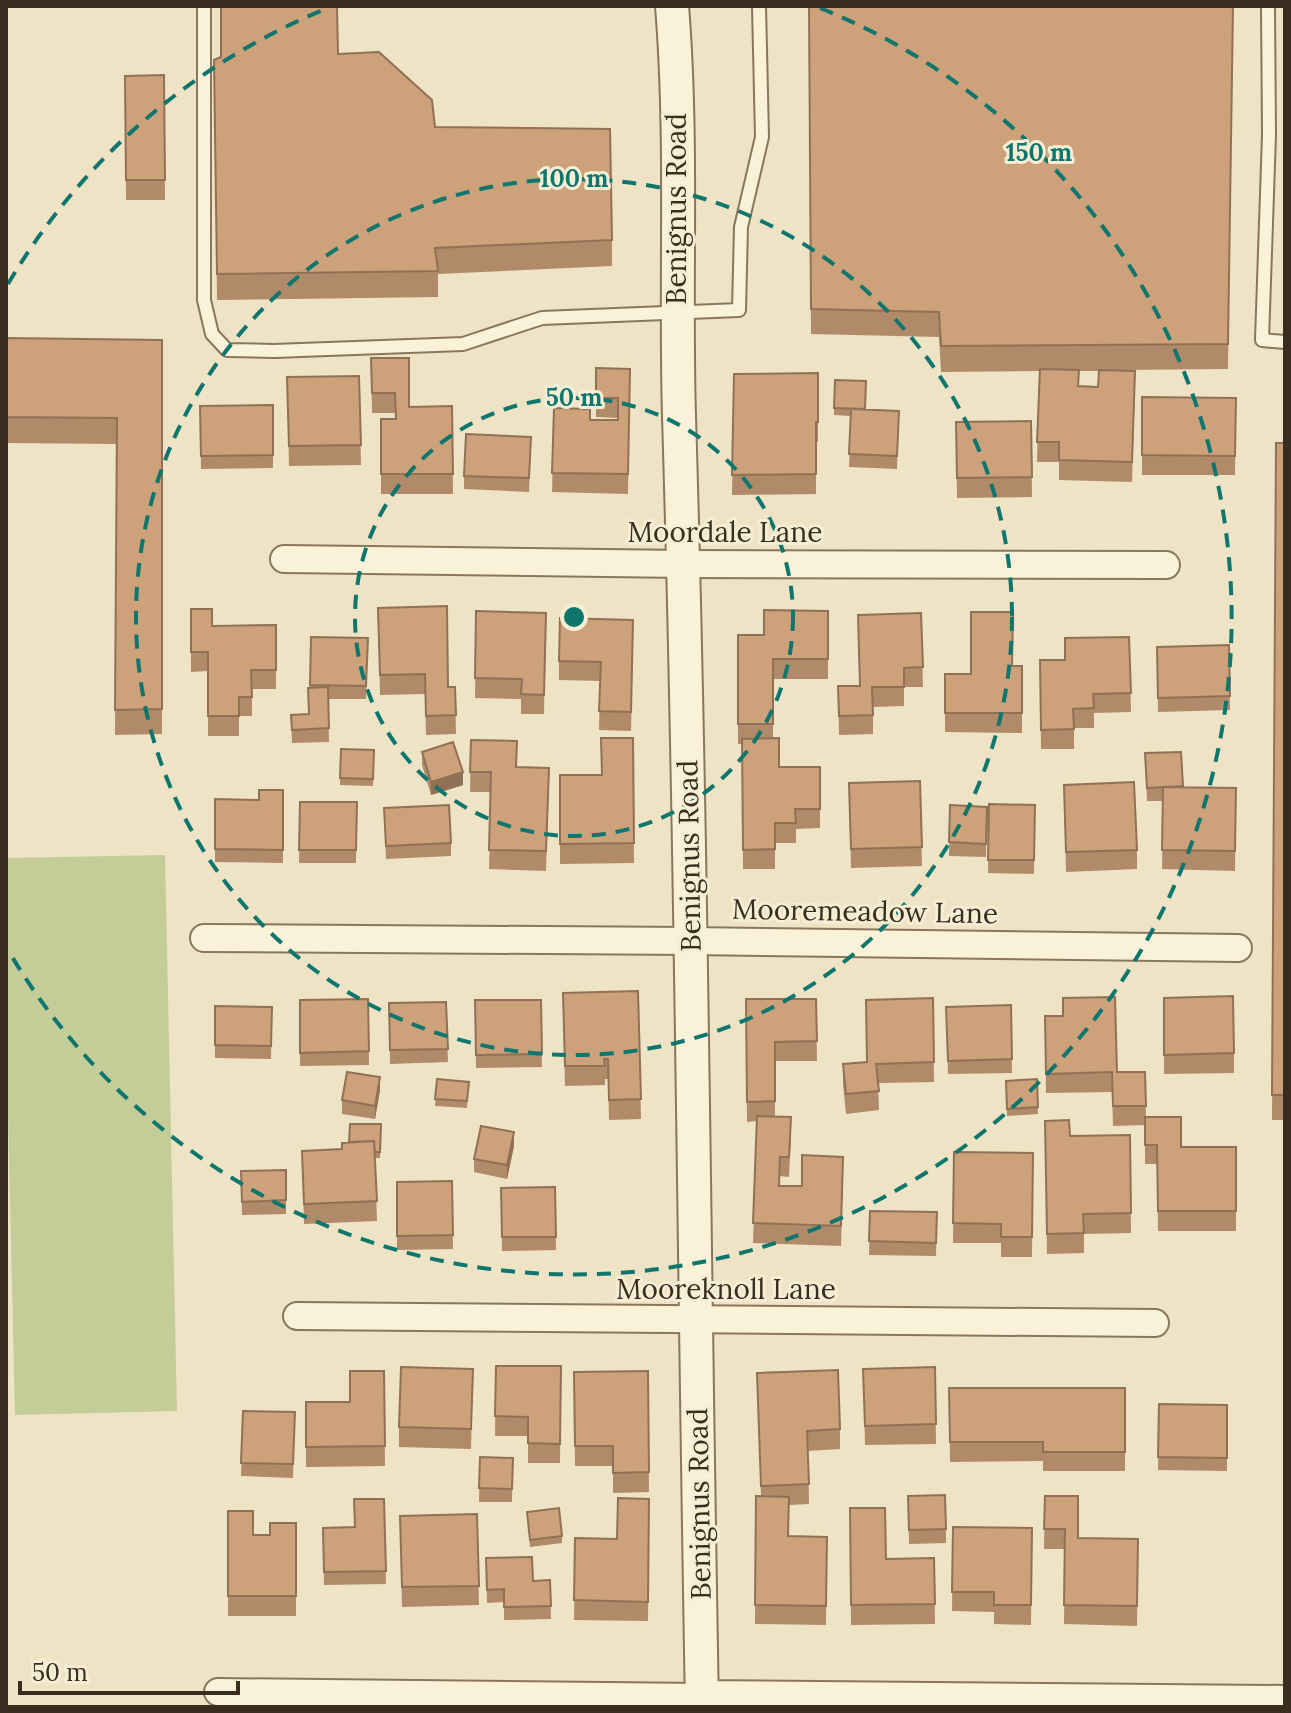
<svg xmlns="http://www.w3.org/2000/svg" width="1291" height="1713" font-family="Lora,serif">
<style>
.green{fill:#c4cd98}
.lines{fill:none;stroke-linecap:round;stroke-linejoin:round}
.service-casing{stroke:#89765b;stroke-width:16}
.minor-casing{stroke:#89765b;stroke-width:30}
.tertiary-casing{stroke:#89765b;stroke-width:36}
.service{stroke:#f9f1d8;stroke-width:12}
.minor{stroke:#f9f1d8;stroke-width:26}
.tertiary{stroke:#f9f1d8;stroke-width:32}
.wall{fill:#b08a69;fill-rule:evenodd}
.shaded-wall{fill:#907155}
.building{fill:#cda17a;stroke:#907155;stroke-width:2}
.ring{fill:none;stroke:#0f766e;stroke-width:4;stroke-dasharray:14 10}
.labels{text-anchor:middle;dominant-baseline:central;stroke-width:6;stroke-linejoin:round;paint-order:stroke}
.street-label{font-size:28px;fill:#392d1f;stroke:#f6eed4}
.centre{fill:#0f766e;stroke:#f6eed4;stroke-width:4}
.ring-label{font-size:24px;text-anchor:middle;font-weight:bold;fill:#0f766e;stroke:#f6eed4;stroke-width:6;stroke-linejoin:round;paint-order:stroke}
</style>
<rect width="100%" height="100%" fill="#eee4c5"/>
<path class="green" d="M165 855 177 1411 15 1415 6 1032V858Z"/>
<g class="lines">
<defs>
<path id="service" d="M204 6V300L212 334 227 350 274 351 463 344 542 318 739 310 741 227 762 137 759 6
M1268 6 1269 135 1262 340 1285 342"/>
<path id="minor" d="M284 559 684 564 1166 565
M204 938 691 941 1238 948
M297 1316 1155 1323
M218 1692 702 1697"/>
<path id="tertiary" d="M672 6C683 142 675 280 679 416 692 846 694 1277 702 1707
M702 1697 1285 1702"/>
</defs>
<use href="#service" class="service-casing"/>
<use href="#minor" class="minor-casing"/>
<use href="#tertiary" class="tertiary-casing"/>
<use href="#service" class="service"/>
<use href="#minor" class="minor"/>
<use href="#tertiary" class="tertiary"/>
</g>
<path class="wall" d="M809 6H1233L1228 369 1123 370 1135 390 1132 482 1059 480V462H1037L1039 371 941 372 939 337 811 334ZM1079 371H1099L1098 387 1079 386Z
M338 54 435 127 612 240V266L438 274V297L217 300 214 60Z
M164 75 165 200H126L125 76Z
M6 338 162 340V734L115 735 117 444 6 443Z
M371 358 409 407 452 406 453 494H381V419H395V413H372Z
M596 368 630 369 628 494 552 492 554 408 590 420H618V418L596 417Z
M818 373V442H816V494L732 495 734 374Z
M359 376 361 465 289 466 287 377Z
M1142 397 1236 398 1235 475H1142Z
M273 405V468L201 469 200 406Z
M834 408 899 411 897 469 849 467 851 416 834 415Z
M1031 421 1032 497 957 498 956 422Z
M531 437 529 492 464 489V476Z
M1276 443H1285V1120H1272Z
M378 608 448 687H455L456 734 426 735 425 694 380 695Z
M191 609 212 626 276 625V689H252V716H239V736H208V671L191 672Z
M476 611 546 613 544 714H521V699L475 698Z
M828 611V679H773V739L779 767H820V828L796 829V843H775V869H743L742 744H738V635H764Z
M921 613 923 687H904V706L873 707V734L839 735 838 686H859Z
M311 637 368 638 366 699H328L329 742 292 743 291 715 309 714Z
M1129 637 1131 712 1094 713V728H1074V749H1041L1040 660H1065Z
M633 640 631 731 599 730 600 681 559 680V661Z
M1229 645 1230 710 1158 712 1157 647Z
M1013 666H1022V733L945 732V674H971Z
M633 738 634 863 560 864V775H602Z
M471 740 517 767 549 787 546 871 489 869 491 792H470Z
M341 749 374 750 373 786 340 785Z
M422 752 463 785 431 795 422 765Z
M1145 753 1183 787 1236 788 1235 871 1162 869 1163 801H1147Z
M920 781 922 866 851 868 849 783Z
M1064 785 1137 850V869L1066 872Z
M283 790V863L215 862V799L259 800Z
M300 802H357L356 863H299Z
M989 804 1035 805 1034 874 988 873Z
M950 805 987 807 986 857 949 856Z
M384 808 451 843V856L386 859Z
M638 991 641 1119 609 1120 608 1079H605V1085L565 1086 563 1013Z
M933 998 934 1082 878 1083 879 1110 846 1114 843 1084V1064L867 1062Z
M1164 998 1234 1053V1073L1164 1074Z
M368 999 369 1065 300 1066V1000Z
M746 999H816L817 1061H775V1117L791 1137 789 1177 780 1176V1186H802L843 1176 841 1246 753 1243 757 1121 747 1122Z
M475 1000H541L542 1067 476 1068Z
M446 1002 448 1062 390 1064 389 1003Z
M1011 1005 1012 1073 948 1074 946 1007Z
M272 1007 271 1059 215 1058V1045Z
M1045 1016 1117 1072H1145L1146 1117 1181 1147H1236V1231H1158L1157 1164H1145V1125L1113 1126 1112 1092 1046 1093Z
M437 1079 469 1082 467 1108 435 1106Z
M1037 1079 1038 1114 1007 1116 1006 1081Z
M380 1090 375 1119 342 1114V1100Z
M1045 1121 1070 1136 1130 1135 1131 1233 1084 1234V1253L1047 1254Z
M381 1124 380 1158H375L377 1221 304 1224 302 1151 342 1149 349 1142Z
M514 1146 507 1179 474 1172V1159Z
M954 1152 1033 1153 1032 1257H1001V1243H953Z
M286 1170V1214L242 1215 241 1171Z
M452 1181 453 1249 397 1250V1182Z
M555 1187 556 1250 502 1251 501 1188Z
M870 1211 937 1212 936 1256 869 1255Z
M496 1366H561L560 1463H528V1436H495Z
M935 1367 936 1444 865 1445 863 1369Z
M473 1369 471 1449 399 1447V1427Z
M384 1371 385 1466 306 1467V1402H350Z
M648 1371 649 1492 613 1493V1466H575L574 1372Z
M757 1373 840 1429V1449L808 1451 809 1504 789 1505 788 1536 827 1537 826 1625 755 1624 756 1496H761Z
M949 1388H1125V1471H1043V1461L950 1462Z
M1159 1404 1227 1405V1471L1158 1470Z
M243 1411 295 1412 293 1478 241 1476Z
M480 1457 513 1458 512 1502H479Z
M908 1496 946 1529V1543L909 1544Z
M1045 1496 1078 1538 1138 1539 1137 1626 1064 1624 1065 1549H1044Z
M384 1499 386 1584 324 1585 323 1528 354 1527Z
M649 1499 648 1621 574 1620 575 1538 617 1539Z
M850 1508 886 1559 934 1558 935 1624 851 1625Z
M228 1511 253 1535H270L296 1523V1616H228Z
M527 1512 562 1536V1543L530 1547Z
M477 1514 479 1605 402 1607 400 1516Z
M953 1527 1032 1528 1031 1625 994 1624V1612L952 1611Z
M486 1558 533 1581 550 1580 551 1619 504 1620V1602L487 1603Z"/>
<path class="shaded-wall" d="M463 772V785L431 795V782Z
M380 1077V1090L375 1119V1106Z
M514 1132V1146L507 1179V1165Z"/>
<path class="building" d="M221 6H337L338 54 379 52 432 100 435 127 610 129 612 240 435 248 438 271 217 274 214 60 221 57Z
M809 6H1233L1228 344 941 346 939 312 811 309Z
M164 75 165 180H126L125 76Z
M6 338 162 340V709L115 710 117 418 6 417Z
M371 358H409V407L452 406 453 474H381V419H396L395 393H372Z
M596 368 630 369 628 474 552 473 554 408 590 409V420H618V398H596Z
M1040 369 1079 370 1078 386 1098 387 1099 370 1135 371 1132 462 1059 460V442H1037Z
M818 373V422H816V474L732 475 734 374Z
M359 376 361 445 289 446 287 377Z
M835 380 866 381 865 409 834 408Z
M1142 397 1236 398 1235 456 1142 455Z
M273 405V455L201 456 200 406Z
M851 409 899 411 897 456 849 454Z
M1031 421 1032 477 957 478 956 422Z
M466 434 531 437 529 478 464 476Z
M1276 443H1285V1095H1272Z
M447 606 448 687H455L456 715 426 716 425 674 380 675 378 608Z
M191 609H212V626L276 625V670H251L252 697H239V716H208V652H191Z
M764 610 828 611V659H773V724H738V635H764Z
M476 611 546 613 544 695 521 694 522 679 475 678Z
M971 612H1013L1012 666H1022V713H945V674H971Z
M921 613 923 667 904 668V687H872L873 715 839 716 838 686H860L858 615Z
M560 618 633 620 631 712 599 711 601 662 559 661Z
M311 637 368 638 366 686 310 685Z
M1129 637 1131 693 1093 694 1094 708 1073 709 1074 729 1041 730 1040 660H1065V638Z
M1229 645 1230 696 1158 698 1157 647Z
M328 687 329 728 292 730 291 715 309 714 308 688Z
M601 738H633L634 843 560 844V775H602Z
M779 738V767H820V809H795L796 823H775V849L743 850 742 739Z
M471 740 517 741 516 767 549 768 546 851 489 850 491 772H470Z
M453 742 463 772 431 782 422 752Z
M341 749 374 750 373 779 340 778Z
M1181 752 1183 786 1147 788 1145 753Z
M920 781 922 847 851 849 849 783Z
M1134 782 1137 850 1066 852 1064 785Z
M1163 787 1236 788 1235 851 1162 850Z
M259 790H283V850L215 849V799L259 800Z
M300 802H357L356 850H299Z
M989 804 1035 805 1034 860H988Z
M449 805 451 843 386 846 384 808Z
M950 805 987 807 986 844 949 842Z
M638 991 641 1099 609 1100 608 1059H604L605 1066H565L563 993Z
M1233 996 1234 1053 1164 1055V998Z
M1115 997 1117 1072H1145L1146 1106H1113L1112 1072 1046 1074 1045 1016H1063V998Z
M933 998 934 1062 876 1064 879 1091 846 1094 843 1064 867 1062 866 1000Z
M368 999 369 1051 300 1053V1000Z
M746 999H816L817 1041 775 1042V1101L747 1102Z
M475 1000H541L542 1054 476 1055Z
M446 1002 448 1049 390 1050 389 1003Z
M1011 1005 1012 1059 948 1061 946 1007Z
M215 1006 272 1007 271 1046 215 1045Z
M347 1072 380 1077 375 1106 342 1100Z
M437 1079 469 1082 467 1101 435 1099Z
M1037 1079 1038 1107 1007 1109 1006 1081Z
M757 1116 791 1117 789 1157H780L779 1186H802V1155L843 1157 841 1226 753 1223Z
M1145 1117H1181V1147H1236V1211H1158L1157 1145H1145Z
M1069 1120 1070 1136 1130 1135 1131 1213 1083 1214 1084 1233 1047 1234 1045 1121Z
M350 1124H381L380 1152H375L374 1141 349 1142Z
M481 1126 514 1132 507 1165 474 1159Z
M374 1141 377 1201 304 1204 302 1151 342 1149V1143Z
M954 1152 1033 1153 1032 1237H1001V1224L953 1223Z
M286 1170V1200L242 1202 241 1171Z
M452 1181 453 1235 397 1236V1182Z
M555 1187 556 1237H502L501 1188Z
M870 1211 937 1212 936 1243 869 1241Z
M496 1366H561L560 1444 528 1443V1417L495 1416Z
M401 1367 473 1369 471 1429 399 1427Z
M935 1367 936 1424 865 1426 863 1369Z
M838 1370 840 1429 807 1431 809 1484 761 1486 757 1373Z
M350 1371H384L385 1446 306 1447V1402H350Z
M648 1371 649 1472 613 1473V1446H575L574 1372Z
M949 1388H1125V1452H1043V1442H950Z
M1159 1404 1227 1405V1458L1158 1457Z
M243 1411 295 1412 293 1464 241 1463Z
M480 1457 513 1458 512 1489 479 1488Z
M945 1495 946 1529 909 1530 908 1496Z
M756 1496 789 1497 788 1536 827 1537 826 1606 755 1605Z
M1045 1496H1078V1538L1138 1539 1137 1606 1064 1605 1065 1529H1044Z
M618 1498 649 1499 648 1602 574 1600 575 1538 617 1539Z
M354 1499H384L386 1571 324 1572 323 1528 355 1527Z
M559 1508 562 1536 530 1540 527 1512Z
M850 1508H885L886 1559 934 1558 935 1604 851 1605Z
M228 1511H253V1535H270V1523H296V1596H228Z
M477 1514 479 1586 402 1587 400 1516Z
M953 1527 1032 1528 1031 1605H994V1592H952Z
M532 1557 533 1581 550 1580 551 1606 504 1607V1589L487 1590 486 1558Z"/>
<g class="ring">
<circle cx="574" cy="617" r="219"/>
<circle cx="574" cy="617" r="438"/>
<path d="M8 284A657 657 0 0 1 328 8M820 8A657 657 0 1 1 8 950"/>
</g>
<g class="labels">
<g class="street-label">
<text transform="translate(676 209) rotate(-90)">Benignus Road</text>
<text x="725" y="532">Moordale Lane</text>
<text transform="translate(689 856) rotate(-91)">Benignus Road</text>
<text transform="translate(865 911) rotate(1)">Mooremeadow Lane</text>
<text x="726" y="1289">Mooreknoll Lane</text>
<text transform="translate(699 1504) rotate(-91)">Benignus Road</text>
</g>
</g>
<circle cx="574" cy="617" r="12" class="centre"/>
<g class="ring-label">
<text x="1039" y="161">150 m</text>
<text x="574" y="187">100 m</text>
<text x="574" y="406">50 m</text>
</g>
<rect width="1291" height="1713" fill="none" stroke="#392d1f" stroke-width="16"/>
<path d="M20 1681v12h218v-12" fill="none" stroke="#392d1f" stroke-width="4"/>
<text x="32" y="1681" font-size="24" fill="#392d1f" stroke="#f6eed4" stroke-width="6" paint-order="stroke">50 m</text>
</svg>
